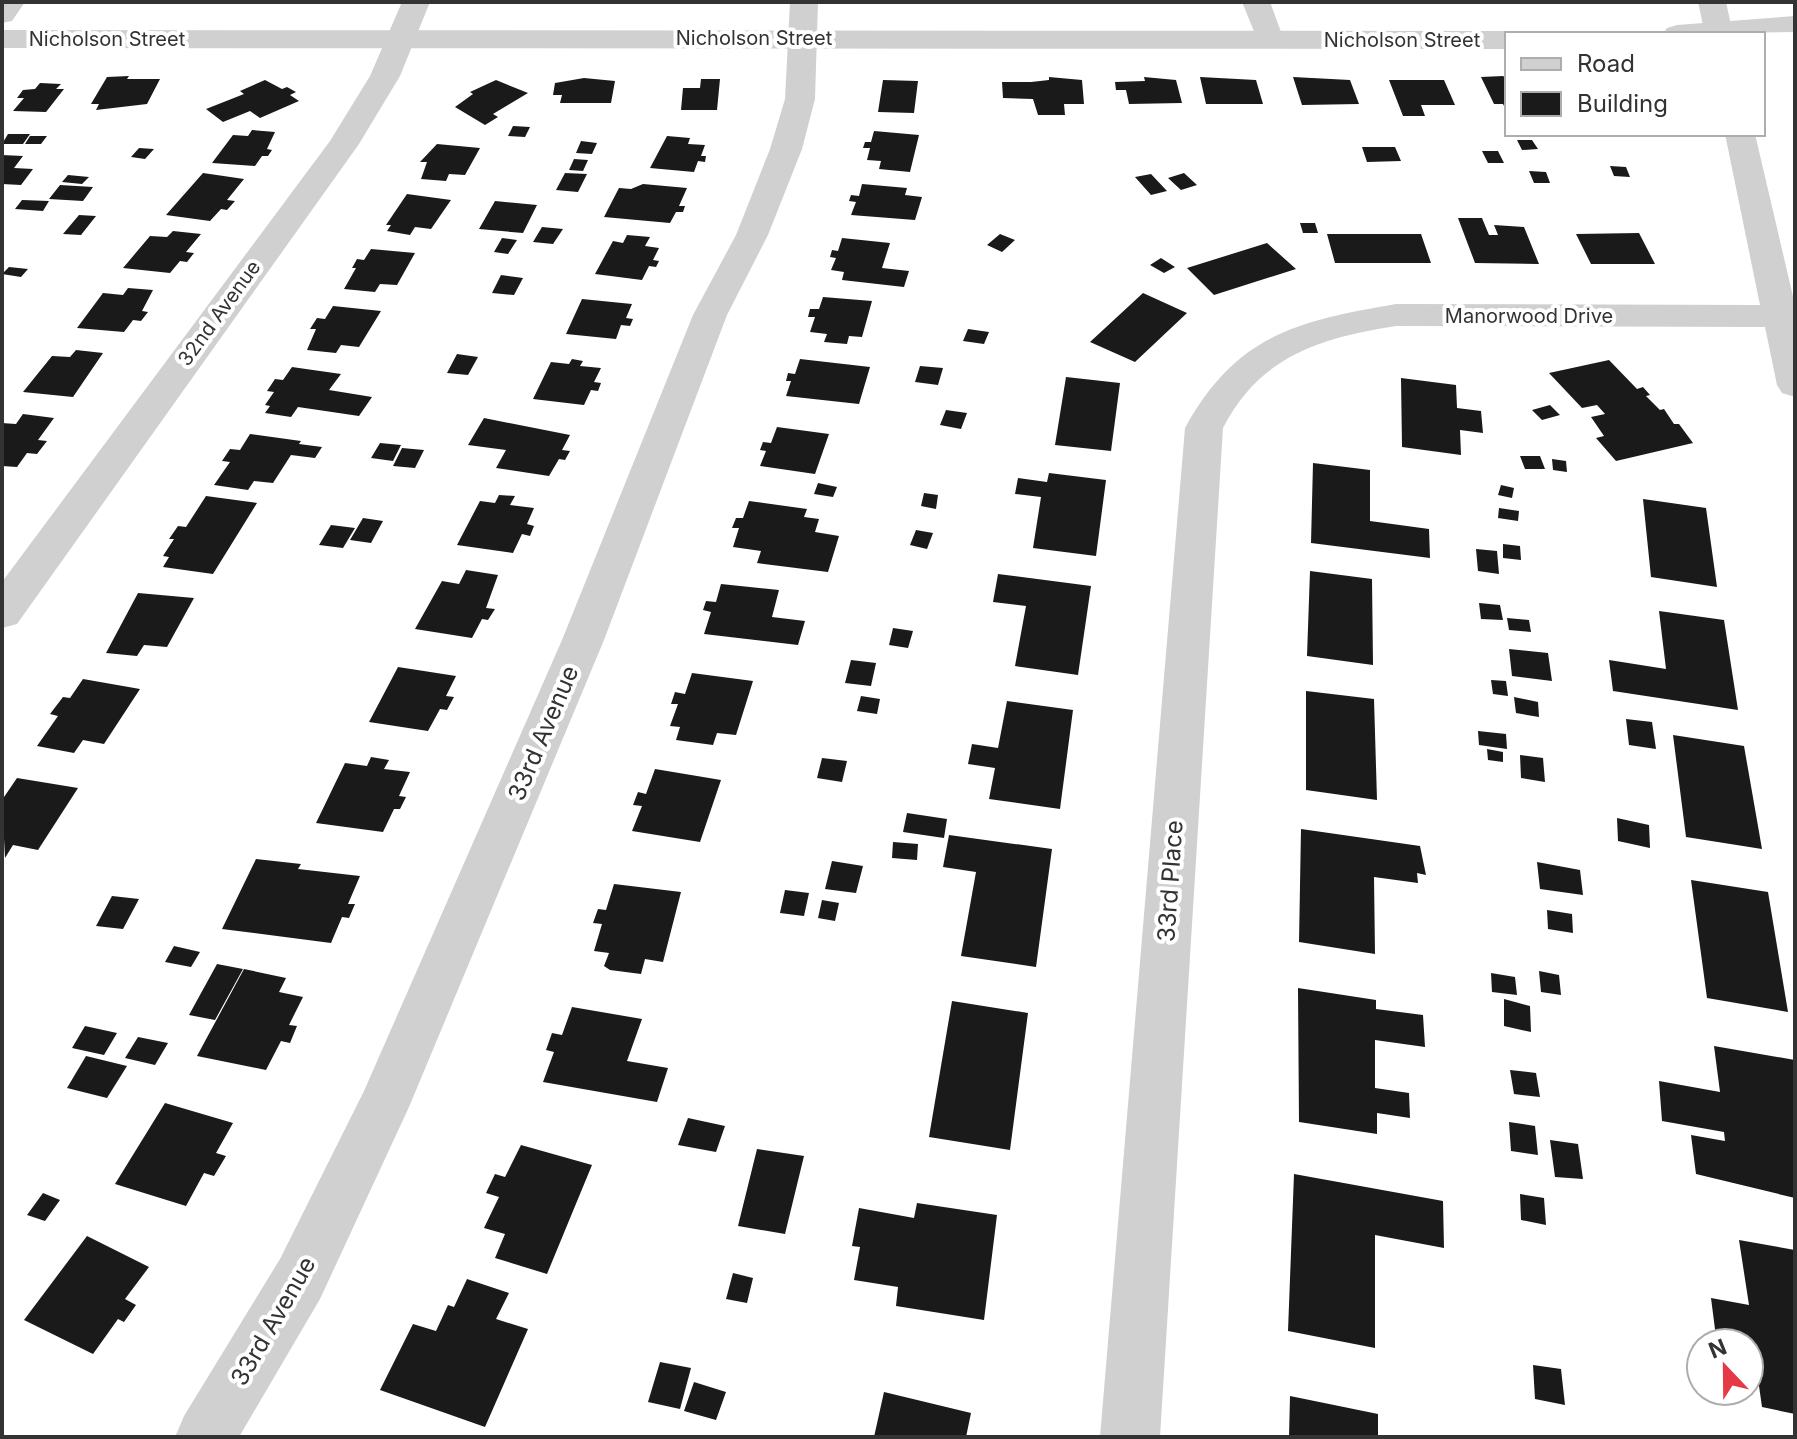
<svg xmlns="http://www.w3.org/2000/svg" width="1797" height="1439" font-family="Inter,sans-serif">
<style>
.building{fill:#1a1a1a}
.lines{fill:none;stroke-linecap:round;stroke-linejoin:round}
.minor{fill:#d0d0d0;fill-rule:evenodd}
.tertiary{fill:#d0d0d0;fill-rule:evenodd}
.labels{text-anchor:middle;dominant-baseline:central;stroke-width:8;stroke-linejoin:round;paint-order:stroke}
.far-street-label{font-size:20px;fill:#333;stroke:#fff}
.street-label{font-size:24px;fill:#333;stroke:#fff}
</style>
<rect width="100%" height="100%" fill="#fff"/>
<path class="building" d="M129 76 127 79H160L147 104 96 110 99 104H91L107 77Z
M1503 76 1507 79V112L1503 104H1494L1481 77Z
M1049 77 1082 80 1084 104H1064L1065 115H1038L1033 99 1003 98 1002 82H1031L1049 80Z
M1144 77 1176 80 1182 103 1129 104 1126 90H1116L1115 82 1145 81Z
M1200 77 1256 80 1263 104H1206Z
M1293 77 1350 80 1359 104 1302 105Z
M584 78 615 81 611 103H560L562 95H553L555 83Z
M701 79H720L717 110H681L683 88H700Z
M265 80 282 89 287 87 296 92 290 95 299 101 260 118 250 111 223 122 206 109 244 94 240 91Z
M496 80 528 93 493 114 498 117 485 125 455 107 473 94 470 92Z
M883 80 918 81 914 113 878 112Z
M1389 80H1444L1455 105H1421L1425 116H1403Z
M40 83 61 84 56 89H64L46 112 13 111 24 98H17L23 90 35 89Z
M513 126 530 127 525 137 508 136Z
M252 130 275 132 267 149 272 150 268 156H262L255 166 212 163 233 135 248 136Z
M874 131 919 135 910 172 879 169 881 161 867 160 870 148H863L865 142H871Z
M8 134H30L23 144H2Z
M30 136H47L41 144H25Z
M667 136 690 138 688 144 705 145 701 156H706L705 162 698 161 694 172 650 168Z
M1517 140H1532L1538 149 1522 150Z
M581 141 597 143 592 154 576 153Z
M437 144 480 148 465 175 449 174 446 181 421 179 427 162H420Z
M1362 147H1395L1401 161 1367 162Z
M139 148 154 149 145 159 131 157Z
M1482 151H1498L1504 163H1488Z
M2 155 23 156 14 168 33 169 21 185 2 184Z
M574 159 588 160 583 171 569 170Z
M1610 166 1626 167 1630 177 1614 176Z
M1529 171 1546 172 1550 183H1534Z
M203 173 244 179 227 200 235 201 227 210 221 209 210 221 166 215Z
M565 173 587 174 578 192 556 190Z
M1184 173 1197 185 1181 190 1168 178Z
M1151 174 1167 191 1151 195 1135 177Z
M68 175 89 177 82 184 62 182Z
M643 184 687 188 679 206H685L683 212H676L670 223 604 217 619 188 631 189Z
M862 184 907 188 905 195 922 197 915 220 851 215 856 202 849 201 851 195 859 196Z
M60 185 93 187 83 201 49 199Z
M407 194 451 200 431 229 415 227 410 235 387 231 391 225H386Z
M22 200 49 201 43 211 15 209Z
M495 201 537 205 523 233 479 229Z
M79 215 96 216 81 235 63 234Z
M1458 218H1482L1489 235H1498L1494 225 1524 227 1539 264 1475 263Z
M1300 223H1315L1318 233H1303Z
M542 227 563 229 553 244 533 242Z
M173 231 201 234 186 252 194 253 187 262 180 261 170 273 123 268 150 236 167 237Z
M1639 233 1655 264H1591L1576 234Z
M1000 234 1015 240 1002 252 987 245Z
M1327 234H1421L1431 263H1335Z
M627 235 650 237 645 246 659 248 653 260 659 261 656 267 649 266 642 280 595 274 613 241 623 243Z
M502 238 517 240 508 254 494 252Z
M842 238 890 243 882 268 909 271 904 287 842 280 844 272 831 270 836 258 830 257 832 250 838 251Z
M1267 243 1296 269 1214 295 1187 268Z
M371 249 415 253 397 285 380 284 375 292 344 289 356 268H352L357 259 364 260Z
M1161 258 1175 267 1164 273 1150 265Z
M9 267 28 269 21 277 2 274Z
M501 275 523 278 514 295 492 293Z
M128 288 153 290 142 311 148 312 141 321 133 320 124 332 77 328 103 293 123 295Z
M1143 293 1187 313 1135 362 1090 342Z
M823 297 872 301 862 337 849 336 847 344 824 342 827 334 810 332 815 317H808L810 309H819Z
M582 299 632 304 626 318 633 319 630 326 621 325 616 339 566 334Z
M333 306 381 311 359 347 341 345 336 353 307 350 316 329H310L317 318 325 319Z
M968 329 989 332 984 344 963 341Z
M76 350 103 353 73 397 23 392 52 356 70 357Z
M457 354 478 357 468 375 447 373Z
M572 359 583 361 580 366 601 368 594 382 601 383 598 391 591 390 584 405 533 399 551 362 569 364Z
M800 359 870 367 859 404 786 396 791 381H786L788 373 795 374Z
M1609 360 1637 389 1643 387 1650 395 1646 396 1660 410 1664 409 1674 424H1679L1693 443 1616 461 1596 438 1604 436 1591 417 1605 414 1597 405 1582 408 1549 373Z
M920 366 943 368 938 385 915 382Z
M292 367 341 374 329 390 372 397 359 416 298 407 291 417 265 413 270 406 265 405 274 392 267 391 275 379 283 380Z
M1066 377 1120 383 1111 451 1055 445Z
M1401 378 1456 385 1457 408 1481 411 1483 433 1460 430 1461 455 1402 447Z
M1550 405 1560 415 1542 420 1532 410Z
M946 410 967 413 961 429 940 425Z
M23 414 54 418 38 440 47 441 37 454 27 453 17 467 2 466V423L16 424Z
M484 418 570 435 562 450 570 451 565 460 559 459 549 476 496 468 506 450 468 445Z
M777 427 829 434 815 474 760 466 766 451 760 450 763 442 771 443Z
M250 434 301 441 299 444 322 447 315 458 291 455 273 483 254 481 248 490 214 485 230 462 222 461 230 449 240 450Z
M380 443 401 445 393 461 371 458Z
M402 448 424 450 415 468 393 466Z
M1520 456H1540L1545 469H1525Z
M1552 459 1566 461 1567 472 1553 470Z
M1313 463 1370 470V521L1429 529 1430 558 1311 543Z
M1049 473 1106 480 1096 556 1033 548 1041 497 1015 494 1018 478 1047 482Z
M818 483 837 487 833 497 814 494Z
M1501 485 1514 488 1512 498 1498 495Z
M924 493 938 495 936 509 921 506Z
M499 495 515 496 510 505 534 508 527 524 534 526 530 536 522 534 513 553 457 545 480 501 495 503Z
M206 496 257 503 213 574 163 567 169 557 163 556 174 539H169L178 526 186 527Z
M1643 499 1706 508 1717 587 1651 577Z
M749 501 807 509 804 517 819 519 815 532 839 536 828 572 757 563 761 551 733 547 739 528H732L736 518H743Z
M1499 508 1519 511 1518 521 1498 518Z
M363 518 383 521 371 543 350 540Z
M331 525 355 528 343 548 319 545Z
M916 530 933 533 927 549 910 545Z
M1503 544 1520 546 1521 560 1503 558Z
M1476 549 1497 551 1499 574 1478 571Z
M466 570 498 575 486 608 495 609 488 620 482 619 472 638 415 629 442 581 459 584Z
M1310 571 1372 579 1373 665 1307 656Z
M998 574 1091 586 1078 675 1015 666 1026 606 993 602Z
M721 584 779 590 772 617 805 621 798 645 704 634 711 612 703 610 706 601 716 602Z
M138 593 194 598 167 647 144 645 137 656 106 653Z
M1479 603 1500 605 1503 620 1481 619Z
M1659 611 1724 620 1738 710 1613 691 1609 660 1666 669Z
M1507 618 1529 620 1531 632 1509 630Z
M893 628 913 631 908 648 889 645Z
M1509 649 1548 653 1552 681 1512 676Z
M851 660 876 663 871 686 845 683Z
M398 667 456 676 446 696 454 697 447 710 440 709 428 731 369 722Z
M692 673 753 681 736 735 717 733 713 745 676 740 680 727 670 726 678 704H671L675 692 685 694Z
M83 679 140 689 104 744 83 740 74 753 37 746 58 716 50 714 63 697 70 698Z
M1491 680 1506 681 1508 696 1493 694Z
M1306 691 1374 699 1377 800 1306 790Z
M861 696 880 699 877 714 857 711Z
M1514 697 1538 702 1539 717 1516 713Z
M1007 701 1073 710 1060 809 989 799 995 768 968 764 972 744 998 748Z
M1626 719 1652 722 1656 749 1629 745Z
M1478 731 1506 734 1507 749 1479 745Z
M1673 735 1744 746 1762 849 1686 837Z
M1487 749 1503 752V762L1488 760Z
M1520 755 1543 758 1545 782 1521 778Z
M371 757 389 760 384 769 410 772 399 796 406 797 400 809H394L383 832 316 823 345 763 367 766Z
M822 758 847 761 842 782 817 778Z
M655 769 721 780 700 842 632 831 642 806 633 805 638 792 646 794Z
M17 778 78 788 38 850 13 845 5 858 2 800Z
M907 813 947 819 944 838 903 832Z
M1617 818 1649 825 1650 848 1618 841Z
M1301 829 1420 846 1426 875 1417 873 1418 883 1374 877 1375 954 1299 942Z
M949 835 1052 849 1036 967 961 956 976 872 943 867Z
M893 842 918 844 917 860 892 858Z
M256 859 301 864 298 869 360 876 348 904H355L349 918 342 917 331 943 222 929Z
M832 861 863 866 856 893 825 889Z
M1537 862 1580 870 1583 895 1540 889Z
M1691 880 1768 892 1788 1012 1707 998Z
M614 884 681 892 663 962 645 959 641 974 610 970 604 966 609 953 594 951 602 924 593 923 598 909 606 910Z
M785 890 809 893 804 916 780 913Z
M112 896 139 899 123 929 96 926Z
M822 900 839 903 835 921 818 918Z
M1547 910 1572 914 1573 933 1548 929Z
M174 946 200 952 191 967 165 962Z
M217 964 243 969 215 1020 189 1015Z
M244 969 286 978 279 992 303 997 289 1025 297 1026 290 1043 281 1041 266 1070 197 1056Z
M1539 971 1559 975 1561 995 1541 992Z
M1491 973 1515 977 1517 995 1492 992Z
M1298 988 1376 1000V1009L1423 1015 1425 1047 1375 1040V1088L1409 1093 1410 1118 1377 1113V1134L1299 1122Z
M1504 999 1530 1006 1531 1032 1504 1026Z
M952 1001 1028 1013 1010 1150 929 1137Z
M572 1007 642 1019 627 1061 668 1068 657 1102 543 1082 554 1052 546 1050 552 1033 562 1035Z
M85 1026 117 1033 104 1055 72 1048Z
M138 1037 168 1043 155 1065 125 1058Z
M1714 1046 1795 1060V1198L1696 1174 1691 1135 1725 1141 1724 1132 1662 1121 1659 1081 1720 1092Z
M86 1056 127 1066 107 1098 67 1088Z
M1510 1070 1536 1073 1540 1097 1514 1094Z
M165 1103 233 1123 216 1153 226 1156 214 1176 204 1173 186 1206 115 1184Z
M688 1118 725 1126 716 1152 678 1145Z
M1509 1122 1535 1126 1538 1155 1511 1151Z
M1550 1140 1578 1144 1583 1179 1555 1177Z
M521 1145 592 1165 547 1274 495 1258 505 1234 484 1228 499 1197 486 1193 495 1174 505 1177Z
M757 1149 804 1156 785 1234 738 1226Z
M1294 1174 1443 1201 1444 1248 1375 1235V1348L1288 1331Z
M43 1193 60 1200 45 1221 27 1215Z
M1520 1194 1544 1198 1546 1225 1521 1220Z
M917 1203 997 1215 984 1320 896 1306 898 1287 854 1280 860 1247 852 1246 859 1208 914 1218Z
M87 1236 149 1267 125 1299 136 1305 124 1322 118 1319 93 1354 24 1320Z
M1739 1240 1795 1250V1414L1762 1407 1753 1344 1716 1337 1711 1298 1749 1305Z
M733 1273 753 1278 747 1303 726 1299Z
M467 1279 509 1293 496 1319 528 1329 485 1427 380 1390 413 1324 436 1331 448 1305 454 1307Z
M660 1362 691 1368 680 1409 648 1402Z
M1533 1365 1561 1369 1565 1405 1535 1399Z
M694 1382 726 1392 716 1420 684 1411Z
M884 1392 971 1413 966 1437H874Z
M1290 1396 1378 1414V1437H1289Z"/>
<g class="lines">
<path class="minor" d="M2 2H25L12 21 2 23Z
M402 2H430L400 76 359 144 17 624 2 628V582L330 141 370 76Z
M790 2H818L815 99 802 149 768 235 727 315 604 640 409 1107 320 1299 239 1437H175L184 1416 280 1259 364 1091 562 640 693 315 736 235 770 149 785 99Z
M1242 2H1270L1284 40 1280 46H1260Z
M1698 2H1726L1733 34H1705Z
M1725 134H1755L1795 305V397L1782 393 1777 385 1765 327 1396 326C1320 338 1260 356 1223 428L1160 1437H1100L1185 428C1236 335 1297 321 1396 304L1760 305Z"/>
<path class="tertiary" d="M1795 16V32L1663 34 1667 28 1677 25Z
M2 30 1507 31 1517 34H1507V49L2 48Z"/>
</g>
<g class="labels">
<g class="far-street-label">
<text x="754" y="38">Nicholson Street</text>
<text x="107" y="39">Nicholson Street</text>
<text x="1402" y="40">Nicholson Street</text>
<text transform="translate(219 313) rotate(-54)">32nd Avenue</text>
<text x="1529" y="316">Manorwood Drive</text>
</g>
<g class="street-label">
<text transform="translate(543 733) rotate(-67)">33rd Avenue</text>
<text transform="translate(1170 881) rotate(-86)">33rd Place</text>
<text transform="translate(273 1321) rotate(-60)">33rd Avenue</text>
</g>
</g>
<rect width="1797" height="1439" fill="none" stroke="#333333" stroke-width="8"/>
<rect x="1505" y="32" width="260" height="104" fill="#ffffff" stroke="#adadad" stroke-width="2"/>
<rect x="1521" y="58" width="40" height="12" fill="#d0d0d0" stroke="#adadad" stroke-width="2"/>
<text x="1577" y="72" font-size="24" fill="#333333">Road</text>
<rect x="1521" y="92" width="40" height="24" fill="#1a1a1a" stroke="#adadad" stroke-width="2"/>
<text x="1577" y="112" font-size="24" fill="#333333">Building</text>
<g transform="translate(1725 1367) rotate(338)"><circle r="38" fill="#ffffff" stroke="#adadad" stroke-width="2"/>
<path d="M0-6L14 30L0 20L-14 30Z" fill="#e63946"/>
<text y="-12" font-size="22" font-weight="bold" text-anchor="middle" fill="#333333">N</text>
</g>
</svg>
